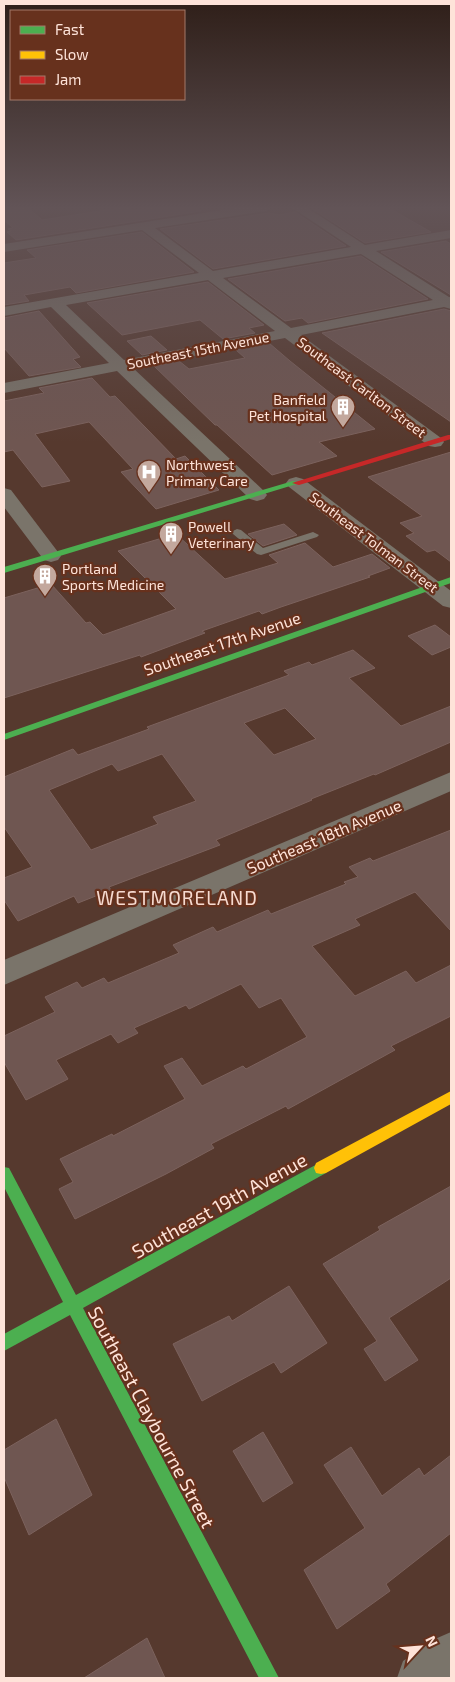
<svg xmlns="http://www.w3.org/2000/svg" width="455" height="1682" font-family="'Exo 2',sans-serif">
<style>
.building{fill:#6f5651;stroke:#7c625d;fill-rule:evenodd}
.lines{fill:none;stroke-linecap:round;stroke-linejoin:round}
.lane{fill:#7a746a;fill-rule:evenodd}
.street{fill:#7a746a;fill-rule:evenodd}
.fast{fill:#4caf50;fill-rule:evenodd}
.slow{fill:#ffc107;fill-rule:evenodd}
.jam{fill:#c62828;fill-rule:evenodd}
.labels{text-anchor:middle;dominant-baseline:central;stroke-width:4.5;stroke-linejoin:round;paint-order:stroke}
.far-street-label{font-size:14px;fill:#fee3d9;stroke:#67311d}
.far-poi-label{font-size:14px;fill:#fee3d9;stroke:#67311d;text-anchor:start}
.street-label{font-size:16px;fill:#fee3d9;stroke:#67311d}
.quarter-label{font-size:19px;letter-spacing:1px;fill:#f6dad0;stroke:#67311d}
.near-street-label{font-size:19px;fill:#fee3d9;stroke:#67311d}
</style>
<rect width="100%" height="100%" fill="#56392e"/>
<path class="building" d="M27 207 42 220 126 207 132 211 156 207H195L201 211 16 240 7 232 11 231 8 229 13 228 4 220V211Z
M334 207H387L431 232 365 243 314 210Z
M295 212 346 246 213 269 160 229 269 213 279 215Z
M142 232 194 272 76 293 70 287 24 295 29 301 4 305V263L36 258 27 250Z
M446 241 451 244V295L381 252Z
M361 256 428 299 308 323 302 318 285 321 228 279Z
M208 282 264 325 249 328 255 333 223 339 200 320 122 335 87 303Z
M444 309 451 311V422L322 333Z
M39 311 80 357 73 359 81 367 29 376 4 348V318Z
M151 336 167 350 142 355 127 341Z
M269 343 290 361 375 429 319 442 337 456 272 475 217 425H215L154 366 179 361 189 369 245 358 236 350Z
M92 378 110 397 115 396 176 459 185 456 219 490 156 509 121 472 133 469 89 422 35 434 70 481 42 487 13 450 4 452V401L44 393 39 388Z
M451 452V562L435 550 427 552 406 536 414 533 400 523 422 516 368 477Z
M284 524 297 535 263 546 248 534Z
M176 534 225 579 278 563 269 555 305 543 333 567 372 554 390 568 368 576 370 577 281 607 262 614 259 611 202 631 205 633 141 657 140 655 4 698V598L51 584 86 623 90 622 103 635 176 609 118 551Z
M435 625 451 637V647L432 655 408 636Z
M353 650 375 668 349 678 401 726 451 706V742L375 775 374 774 311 799 312 800 216 840 220 845 109 887 111 890 78 903 74 896 18 921 4 900V878L32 867 4 827V777L73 749 78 755 149 729 147 727 289 675 284 671 309 662 312 665ZM285 708 316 739 274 755 244 723ZM162 754 196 801 153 817 158 824 91 850 49 790 112 764 118 771Z
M451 830V931L415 892 355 919 360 925 312 946 355 996 406 971 416 983 451 965V1016L391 1046 395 1050 288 1109 286 1106 211 1144 214 1148 166 1174 75 1219 59 1189 73 1182 60 1159 112 1134 113 1136 185 1099 164 1066 182 1058 202 1086 243 1066 246 1069 307 1037 281 998 259 1008 241 984 189 1009 186 1005 134 1028 138 1033 118 1043 111 1034 56 1060 68 1079 26 1100 4 1062V1036L55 1012 45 997 77 982 82 988 104 978 108 983 179 953 173 945 213 927 217 932 268 910 271 914 346 884 344 882 358 877 349 867 370 858 373 861Z
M451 1186V1278L389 1318 418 1360 385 1381 364 1349 377 1341 323 1264 380 1230 378 1227Z
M289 1286 327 1343 281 1373 274 1362 202 1401 173 1344 229 1316 232 1321Z
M56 1419 92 1495 29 1535 4 1477V1450Z
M263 1432 293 1483 263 1502 233 1451Z
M351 1447 382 1496 419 1468 424 1476 451 1455V1533L386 1584 390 1591 337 1629 304 1570 365 1528 324 1465Z
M147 1638 165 1678H84Z"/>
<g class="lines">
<path class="lane" d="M237 529 241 530 263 548 313 532 319 535 317 537 261 555 257 554 233 534 231 532Z"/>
<path class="street" d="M242 207H272L266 211 155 228 213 271 351 247 291 207H306L365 245 451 230V238L376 251 449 297H451V309L444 307 301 335 441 438 444 442 441 446 435 447 429 446 285 338 133 368 264 491 267 495 264 499 257 501 250 499 117 371 4 393V383L109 363 51 307 4 316V307L199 273 142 230 4 252V244ZM361 254 433 300 291 328 223 278ZM208 280 275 331 124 360 66 305Z
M296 477 303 479 451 591V608L443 606 289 487 286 483 289 479Z
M4 488 11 490 58 552 61 556 58 560 51 562 44 560 4 507Z
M451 772V791L4 985V960Z
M451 1632V1678H397L403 1661 435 1639Z"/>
<path class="fast" d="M293 481 300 483 4 573V567Z
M451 577V583L4 740V734Z
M321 1162 326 1163 328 1168 326 1173 83 1308 279 1678H259L70 1315 4 1351V1334L63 1302 4 1187V1167L9 1168 76 1295Z"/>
<path class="slow" d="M451 1091V1104L326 1173 321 1174 316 1173 314 1168 316 1163Z"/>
<path class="jam" d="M448 435H451V439L299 485 292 483Z"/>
</g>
<linearGradient id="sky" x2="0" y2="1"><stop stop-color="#2f1f19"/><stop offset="0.47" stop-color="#625457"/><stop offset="1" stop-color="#625457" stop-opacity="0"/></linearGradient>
<rect width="455" height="442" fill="url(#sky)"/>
<defs>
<symbol id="building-pin" viewBox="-11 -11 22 30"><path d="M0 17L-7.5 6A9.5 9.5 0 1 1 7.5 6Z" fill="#c3a89d" stroke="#67311d"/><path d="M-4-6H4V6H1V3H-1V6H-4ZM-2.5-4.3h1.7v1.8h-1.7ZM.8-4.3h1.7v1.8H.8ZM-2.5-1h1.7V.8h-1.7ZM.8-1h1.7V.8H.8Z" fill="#fff"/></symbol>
<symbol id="hospital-pin" viewBox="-11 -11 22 30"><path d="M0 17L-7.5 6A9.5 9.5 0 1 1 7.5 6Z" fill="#c3a89d" stroke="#67311d"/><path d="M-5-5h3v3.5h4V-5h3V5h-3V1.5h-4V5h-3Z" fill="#fff"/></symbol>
</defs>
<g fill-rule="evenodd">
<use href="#building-pin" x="329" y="393" width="28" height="38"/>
<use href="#hospital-pin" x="135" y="458" width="28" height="38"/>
<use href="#building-pin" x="157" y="520" width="28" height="38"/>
<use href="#building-pin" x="31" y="562" width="28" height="38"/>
</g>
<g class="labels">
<g class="far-street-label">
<text transform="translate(198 350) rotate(-11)">Southeast 15th Avenue</text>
<text transform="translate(362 387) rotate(37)">Southeast Carlton Street</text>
<text transform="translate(374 542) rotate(37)">Southeast Tolman Street</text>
</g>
<g class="far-poi-label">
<text x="326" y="399" text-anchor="end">Banfield<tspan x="326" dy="16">Pet Hospital</tspan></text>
<text x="166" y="464">Northwest<tspan x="166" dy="16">Primary Care</tspan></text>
<text x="188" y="526">Powell<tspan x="188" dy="16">Veterinary</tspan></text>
<text x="62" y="568">Portland<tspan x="62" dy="16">Sports Medicine</tspan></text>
</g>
<g class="street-label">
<text transform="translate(222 643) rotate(-19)">Southeast 17th Avenue</text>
<text transform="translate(324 836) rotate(-23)">Southeast 18th Avenue</text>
</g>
<g class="quarter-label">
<text x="177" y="897">WESTMORELAND</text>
</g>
<g class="near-street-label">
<text transform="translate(219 1205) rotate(-29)">Southeast 19th Avenue</text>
<text transform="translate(152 1417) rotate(62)">Southeast Claybourne Street</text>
</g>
</g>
<rect width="455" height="1682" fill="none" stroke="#fee3d9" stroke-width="10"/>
<rect x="10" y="10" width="175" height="90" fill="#67311d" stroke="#a37868"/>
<rect x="20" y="26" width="25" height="8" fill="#4caf50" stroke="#a37868"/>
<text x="55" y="35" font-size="15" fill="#fee3d9">Fast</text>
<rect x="20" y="51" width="25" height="8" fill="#ffc107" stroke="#a37868"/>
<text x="55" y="60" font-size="15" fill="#fee3d9">Slow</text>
<rect x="20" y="76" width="25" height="8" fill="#c62828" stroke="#a37868"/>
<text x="55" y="85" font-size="15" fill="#fee3d9">Jam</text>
<g transform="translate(420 1647) rotate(64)" stroke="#67311d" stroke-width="4" paint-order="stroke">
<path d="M0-4L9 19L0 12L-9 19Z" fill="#fee3d9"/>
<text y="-8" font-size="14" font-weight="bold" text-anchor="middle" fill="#fee3d9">N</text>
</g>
</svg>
